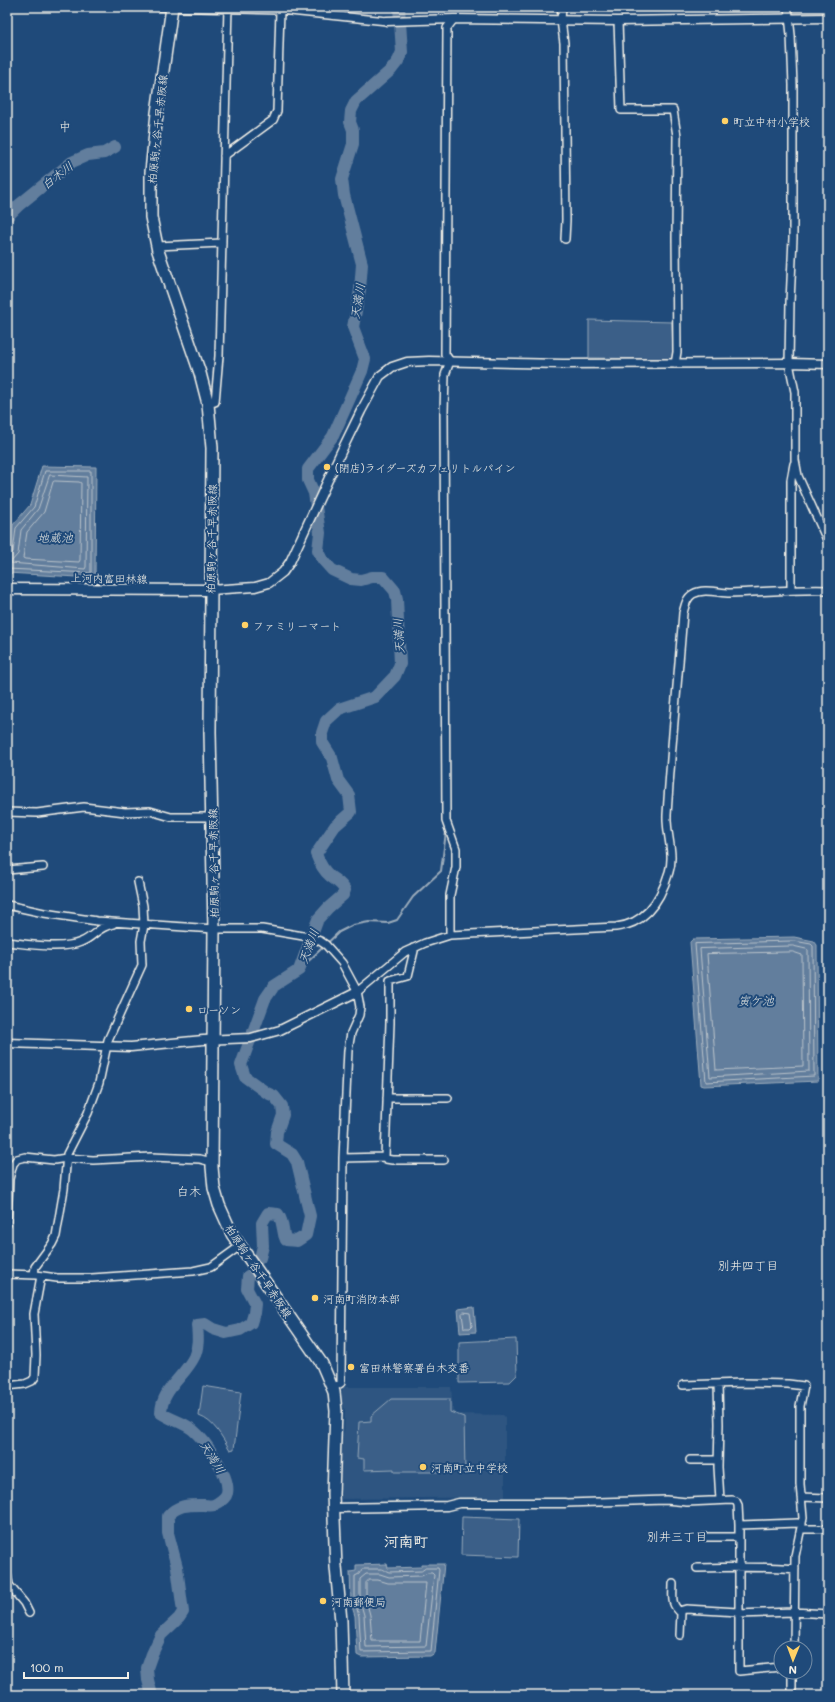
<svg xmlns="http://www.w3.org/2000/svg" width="835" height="1702" font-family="Mali,'Klee One',sans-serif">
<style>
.built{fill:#2d5581}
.green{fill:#3a5f88;stroke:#97a8b8}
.water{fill:#627e9d;stroke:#9cacbb}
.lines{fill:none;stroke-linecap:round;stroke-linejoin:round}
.shore{stroke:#bac3ca;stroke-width:1}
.stream{stroke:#9cacbb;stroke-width:2}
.river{stroke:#627e9d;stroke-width:12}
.minor-casing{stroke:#f4f1e8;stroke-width:10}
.tertiary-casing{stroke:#f4f1e8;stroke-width:11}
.secondary-casing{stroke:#f4f1e8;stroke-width:13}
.primary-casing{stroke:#f4f1e8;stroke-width:14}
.minor{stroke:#1f4a7a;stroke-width:7}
.tertiary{stroke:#1f4a7a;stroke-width:8}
.secondary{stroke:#1f4a7a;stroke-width:10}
.primary{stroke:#1f4a7a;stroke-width:11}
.poi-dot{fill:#ffd166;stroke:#1f4a7a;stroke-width:1.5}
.labels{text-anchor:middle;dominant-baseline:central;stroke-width:4;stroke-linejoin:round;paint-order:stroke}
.poi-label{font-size:11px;fill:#f4f1e8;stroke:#1f4a7a;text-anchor:start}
.street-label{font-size:11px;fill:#f4f1e8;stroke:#1f4a7a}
.neighbourhood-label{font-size:12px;fill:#f4f1e8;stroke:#1f4a7a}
.water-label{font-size:12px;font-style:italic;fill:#dee0dd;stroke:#1f4a7a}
.district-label{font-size:15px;font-weight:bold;fill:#f4f1e8;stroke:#1f4a7a}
</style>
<rect width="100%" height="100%" fill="#1f4a7a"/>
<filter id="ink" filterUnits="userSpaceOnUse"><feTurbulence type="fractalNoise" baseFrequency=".025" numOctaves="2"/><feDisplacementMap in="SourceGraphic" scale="8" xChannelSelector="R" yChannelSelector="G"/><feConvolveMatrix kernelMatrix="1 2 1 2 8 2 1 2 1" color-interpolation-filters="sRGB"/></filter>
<g filter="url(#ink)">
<path class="built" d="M342 1387H451L453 1410 456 1414 503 1415 505 1417V1497L341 1499 340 1497 341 1437 344 1432 345 1410 342 1404Z"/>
<path class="green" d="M589 320 672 322 673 359 589 358Z
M516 1339 517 1375 510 1382 459 1383V1342Z
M203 1386 241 1392 234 1449 230 1450C222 1437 214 1421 199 1416Z
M391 1399H450V1412L464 1417 465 1472H394V1469L364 1470V1459L357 1458 359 1422 371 1421V1416Z
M462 1517 519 1519 518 1557 461 1555Z"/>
<path class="water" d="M42 466 96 467 95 578 7 573 12 526 30 505Z
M794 937 814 941 817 945 818 1081 704 1086 701 1085 690 942 693 939Z
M474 1307 476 1332 460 1333 458 1309Z
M387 1564 388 1568 421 1567V1564H444L435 1653 430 1656 361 1657 357 1655 355 1616 351 1603 350 1572 356 1571V1565Z"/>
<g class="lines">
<path class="shore" d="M50 475 87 477 86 567 85 569 10 563 18 554 21 530 38 509Z
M55 481 79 482 81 483 80 560 79 562 25 559 23 558 27 532 44 512 53 482Z
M7 556 10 555 13 552 16 528 34 507 45 471H91V573L7 569
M794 941 811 944 813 946 814 1076 706 1082 695 944Z
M793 946 806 949 808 950 809 1071 710 1077 700 949Z
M793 952 802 955 803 1066 716 1070 707 954Z
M464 1312 470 1313 472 1326 470 1328H464L462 1314Z
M426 1568H438L439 1570 431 1651 361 1652 359 1616 355 1602V1576L359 1574 362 1569H382L389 1572 421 1571Z
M428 1573H432L434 1575 426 1646 366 1647 364 1615 360 1601V1579L366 1574H380L389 1577 421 1576Z
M369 1580H378L388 1583H426L420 1641H372L370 1615 366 1600V1583Z"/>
<path class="stream" d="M299 970 339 932 353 925 369 922 388 923 397 920 413 897 441 871 446 832"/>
<path class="river" d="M7 217 19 205 72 162 88 155 104 153 115 147
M260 1258 263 1246 262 1223 268 1213 278 1214C285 1225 281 1230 286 1240L297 1241 306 1235 310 1216 297 1162 292 1154 276 1144 277 1132 283 1115 282 1106 274 1096 267 1093 245 1077 241 1065 265 999 274 986 299 970 318 919 328 908 343 895 345 890C341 883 336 881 330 876 324 871 319 862 316 854L335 826 351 812 349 795 338 780 332 758 322 742V733L326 721 339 709 375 697 395 676 400 664 397 599 395 591 383 577H372L361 580 351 579 332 570 323 560 318 550 320 533 314 493 308 480V469L333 436 362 371 365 359 353 327 360 290 362 264 344 195 342 179 353 144V130L350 122 351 111 356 101 391 70 398 61 402 52 399 7
M152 1695 148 1680 147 1668 152 1654 161 1635 179 1618 183 1612 177 1567 168 1533V1516C178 1504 190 1505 204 1505 207 1505 211 1506 214 1505 218 1503 226 1498 227 1493 231 1477 205 1440 193 1430 183 1422 171 1420 161 1413 161 1390 185 1376 194 1357 199 1347 198 1336 197 1325L205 1324 213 1329 226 1333 240 1330 251 1323 254 1313 255 1304 247 1289 248 1276"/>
<defs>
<path id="minor" d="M160 7 280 10 387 21
M562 7 561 20 564 43 566 220 565 239
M788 7 791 35 793 85V238L790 302 789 363 795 392V460L798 476 828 542
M618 21 621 110H673L677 136 676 238 677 352 675 364
M224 156 273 120 277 111 280 10
M157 246 222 243
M208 404 215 402 219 356 228 7
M791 589V480L794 464
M7 812 37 813 84 807 125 812 150 811 171 817H212
M7 870 43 867
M7 905 44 913 97 921 214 929H262L309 937 320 941 326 945 342 963 357 991 360 1007 359 1015 351 1033 348 1050 343 1158 341 1383 333 1388
M450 935V895L456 867V849L446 821 444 412 445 375 450 361 445 354 447 28 454 19
M7 942C27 944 62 950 81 942 94 937 97 927 113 924
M357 992 405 952 425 943 450 935 616 927C646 924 661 899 669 872 675 854 666 834 667 815 671 748 678 680 683 613 685 606 686 598 693 594 704 588 718 593 730 593 763 592 795 589 828 590
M387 1098H448
M385 1157 390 1023V981L408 976 414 951 413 948
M343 1158 385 1157 386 1159 392 1160H444
M7 1224 9 1179 13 1164 17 1159 25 1157 54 1160 66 1158 93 1160 151 1157 200 1159 212 1162
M7 1274 36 1275 57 1278H92L193 1271 211 1267 240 1246
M34 1275 35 1267 52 1244 56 1236 64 1189 67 1154 88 1113 99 1083 108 1040 142 965 141 941 144 925 143 906 138 882
M718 1384 719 1424 718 1467 720 1500
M683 1385 743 1383 788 1384 804 1386 800 1406V1484L803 1518 795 1556 794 1648
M7 1386 25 1384 32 1381 35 1377 36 1355 34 1314 41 1276
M690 1460H718
M801 1497 828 1498
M565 1503 666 1500 687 1502 732 1500 736 1501 738 1505 739 1524V1671L781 1667
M739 1525 797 1523 802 1524
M802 1529H828
M704 1537H739
M697 1568C730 1567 762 1566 795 1569
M7 1574 9 1585 24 1603 29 1613
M673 1584C673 1598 670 1603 681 1613L680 1635
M679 1611 686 1609 738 1612
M738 1614 793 1612 828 1614
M792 1672V1695"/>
<path id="tertiary" d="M387 21 454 19 618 21 828 18
M210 590 255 587 269 583 283 572 290 562 341 452 361 411 380 376 392 367 407 362 429 361 563 364 789 363 828 364
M7 1043 131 1047 203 1040 251 1038 280 1030 357 992
M334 1508 447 1506 459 1503H565"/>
<path id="secondary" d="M7 589 210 590"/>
<path id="primary" d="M172 7 157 113 151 172V217L158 251 200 373 208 404 212 448 210 732 214 929 212 1167 214 1188 219 1205 232 1234 322 1364 334 1392 336 1411 333 1494 336 1567 341 1621 343 1695"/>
</defs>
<use href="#minor" class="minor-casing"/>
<use href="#tertiary" class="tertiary-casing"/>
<use href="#secondary" class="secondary-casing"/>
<use href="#primary" class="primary-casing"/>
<use href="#minor" class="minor"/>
<use href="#tertiary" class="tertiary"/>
<use href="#secondary" class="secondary"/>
<use href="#primary" class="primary"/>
</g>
</g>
<g class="poi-dot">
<circle cx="725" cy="121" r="4"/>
<circle cx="327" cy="467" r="4"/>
<circle cx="245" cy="625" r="4"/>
<circle cx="189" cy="1009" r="4"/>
<circle cx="315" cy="1298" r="4"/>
<circle cx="351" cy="1367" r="4"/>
<circle cx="423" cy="1467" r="4"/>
<circle cx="323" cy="1601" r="4"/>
</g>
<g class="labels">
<g class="poi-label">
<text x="733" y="121">町立中村小学校</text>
<text x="335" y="467">(閉店)ライダーズカフェリトルパイン</text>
<text x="253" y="625">ファミリーマート</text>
<text x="197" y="1009">ローソン</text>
<text x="323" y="1298">河南町消防本部</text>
<text x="359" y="1367">富田林警察署白木交番</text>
<text x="431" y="1467">河南町立中学校</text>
<text x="331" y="1601">河南郵便局</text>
</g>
<g class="street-label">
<text transform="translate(157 129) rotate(-84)">柏原駒ヶ谷千早赤阪線</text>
<text transform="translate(211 539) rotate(-89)">柏原駒ヶ谷千早赤阪線</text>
<text transform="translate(109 578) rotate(1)">上河内富田林線</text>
<text transform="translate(213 863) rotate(-91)">柏原駒ヶ谷千早赤阪線</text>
<text transform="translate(259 1271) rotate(56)">柏原駒ヶ谷千早赤阪線</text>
</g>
<g class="neighbourhood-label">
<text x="65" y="126">中</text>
<text x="189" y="1191">白木</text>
<text x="748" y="1265">別井四丁目</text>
<text x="677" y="1536">別井三丁目</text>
</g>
<g class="water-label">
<text transform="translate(57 175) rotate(-38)">白木川</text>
<text transform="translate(357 301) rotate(-81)">天満川</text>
<text x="55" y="537">地蔵池</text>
<text transform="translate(398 636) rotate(-94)">天満川</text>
<text transform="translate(308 946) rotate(-70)">天満川</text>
<text x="756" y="1000">寅ケ池</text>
<text transform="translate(213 1457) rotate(58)">天満川</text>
</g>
<g class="district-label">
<text x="406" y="1541">河南町</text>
</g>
</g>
<rect width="835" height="1702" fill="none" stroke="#1f4a7a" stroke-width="24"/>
<rect x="12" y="12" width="811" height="1678" fill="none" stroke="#f4f1e8" stroke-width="1.5" filter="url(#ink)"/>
<g transform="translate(793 1660) rotate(181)"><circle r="19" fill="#1f4a7a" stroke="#748da6"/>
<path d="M0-3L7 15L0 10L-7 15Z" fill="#ffd166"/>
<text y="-6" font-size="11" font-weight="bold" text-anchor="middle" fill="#f4f1e8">N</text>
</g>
<path d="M24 1672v6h104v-6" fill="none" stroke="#f4f1e8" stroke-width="2"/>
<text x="30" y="1672" font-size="12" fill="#f4f1e8" stroke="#1f4a7a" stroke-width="3" paint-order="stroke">100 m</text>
</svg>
